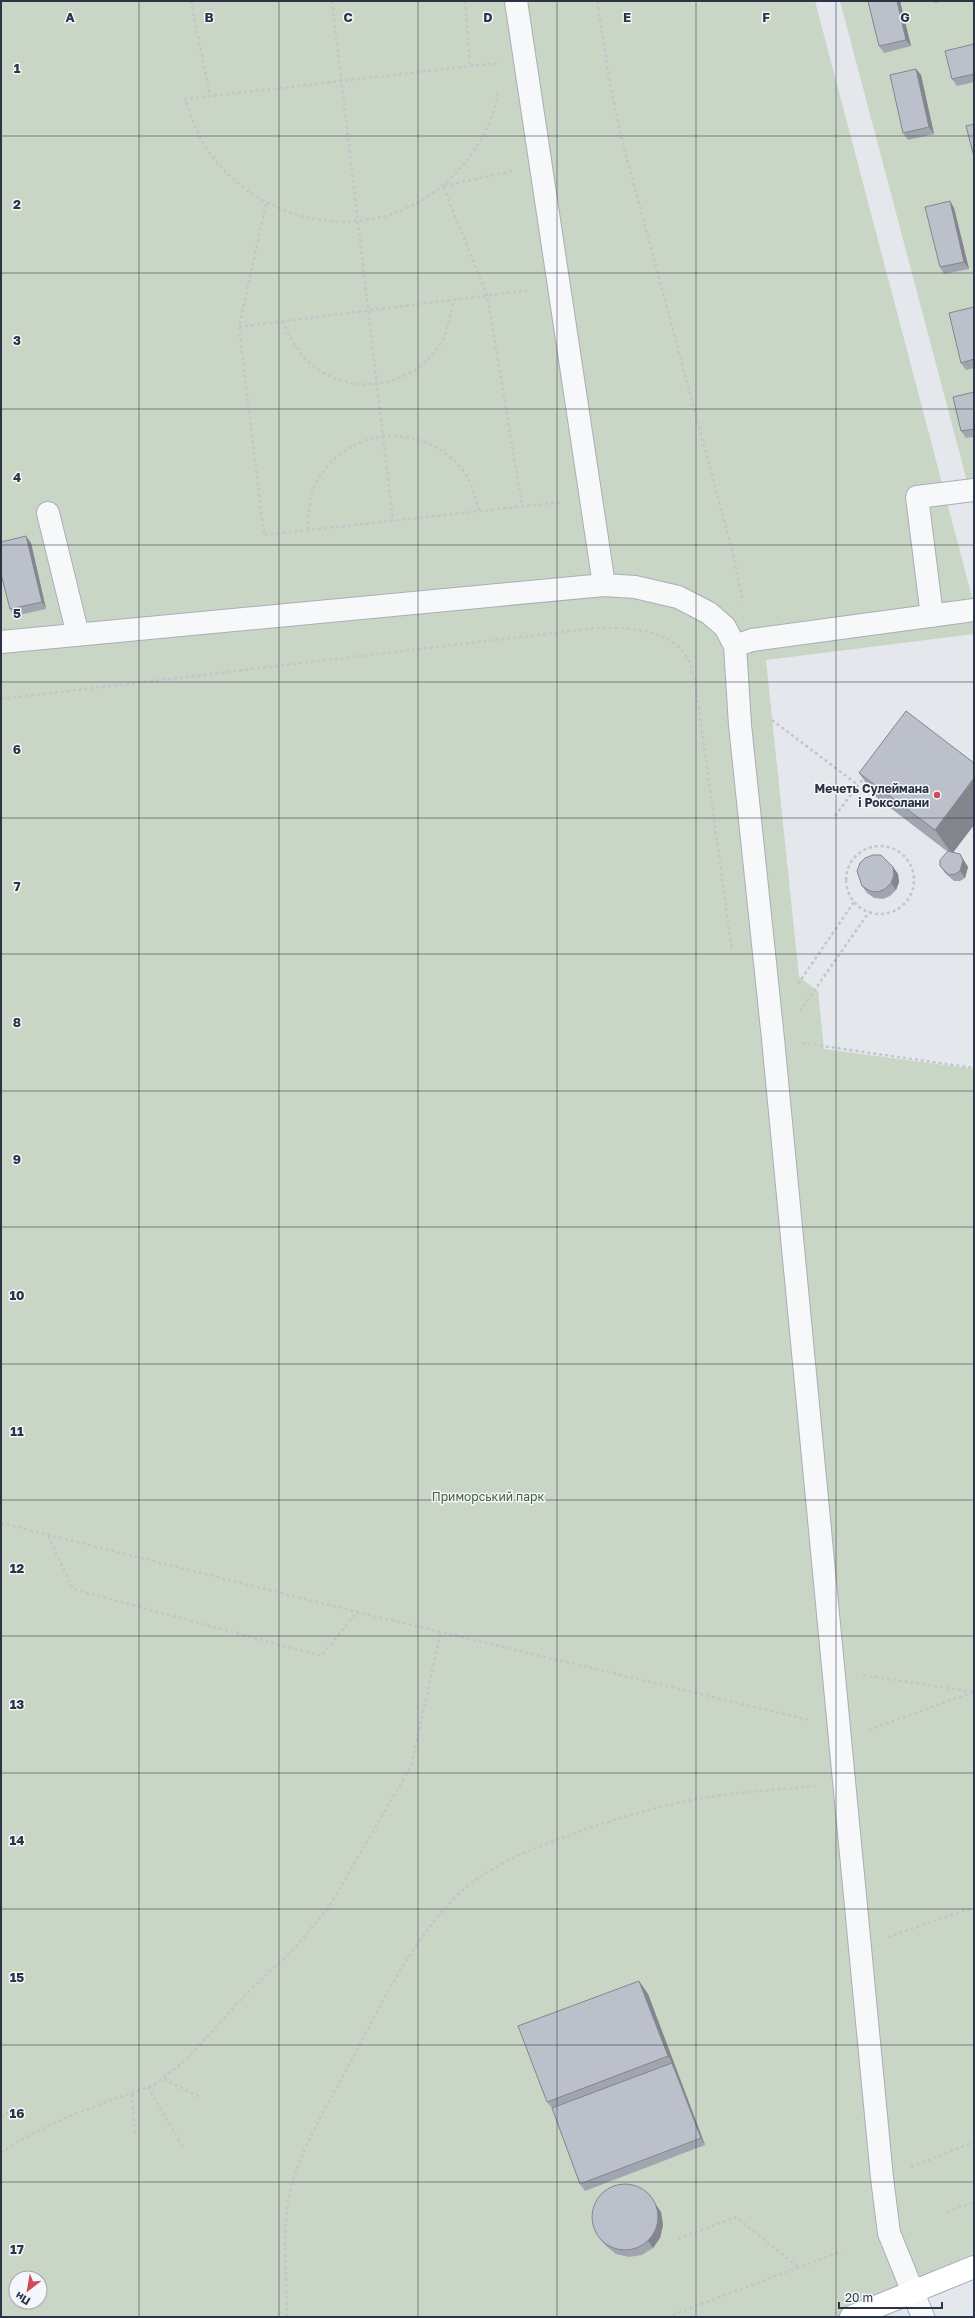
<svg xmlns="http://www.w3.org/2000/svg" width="975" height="2318" font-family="'Golos Text',sans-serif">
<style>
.green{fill:#c9d6c5;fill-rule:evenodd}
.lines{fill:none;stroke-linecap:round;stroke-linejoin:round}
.minor-casing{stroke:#a9aeb7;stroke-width:24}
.major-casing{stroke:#a3abb8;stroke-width:24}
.path{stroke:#c2c5cb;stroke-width:2.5;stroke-dasharray:3 3;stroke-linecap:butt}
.minor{stroke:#f7f8fa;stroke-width:22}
.major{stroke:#fff;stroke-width:22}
.wall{fill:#a1a5ae}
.shaded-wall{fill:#83868d}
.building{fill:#bbc0ca;stroke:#83868d}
.grid{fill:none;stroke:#2b3445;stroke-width:1;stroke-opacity:0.55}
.poi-dot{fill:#d1495b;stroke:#f4f6f9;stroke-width:1.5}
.labels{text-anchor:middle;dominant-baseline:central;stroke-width:3;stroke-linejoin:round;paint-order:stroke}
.poi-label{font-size:12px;font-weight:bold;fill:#2b3445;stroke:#f4f6f9;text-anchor:end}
.park-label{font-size:12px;fill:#3f6138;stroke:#f4f6f9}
.grid-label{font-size:13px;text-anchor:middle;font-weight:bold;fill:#2b3445;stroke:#f4f6f9;stroke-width:3;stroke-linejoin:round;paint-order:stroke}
</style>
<rect width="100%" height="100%" fill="#e4e7ec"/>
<path class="green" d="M1 1H815L972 597 974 598V634L766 660 799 977 818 991 824 1049 974 1069V2266L837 2317H1ZM16 2278H40V2302H16Z
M840 1H974V505L973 504Z"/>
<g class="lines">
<defs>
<path id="minor" d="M516 1 604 585
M48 513 78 635
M932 616 917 497 974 490
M1 642 604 585 635 587 678 597 709 613 725 627 735 646 740 725 773 1039 882 2178 889 2233 923 2317
M735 646 752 640 974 610"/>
<path id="major" d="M851 2317 974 2267"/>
</defs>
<use href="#minor" class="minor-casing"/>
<use href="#major" class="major-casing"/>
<path class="path" d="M191 1 210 96
M332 1 393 521
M465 1 470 66
M597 1 610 84 621 136 732 550 743 602
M497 63 185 99C193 121 200 144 216 161 278 235 388 244 456 173 477 151 495 121 498 90
M512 171 443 186 487 295 522 506
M266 204 239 327 264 535 561 502
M283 321C291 341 301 358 319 370 359 398 421 383 443 339 449 326 451 314 453 300
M239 327 530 290
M308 530C308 515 309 499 315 485 344 427 420 419 462 469 471 481 475 496 479 510
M1 699 595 628C624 628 663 627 683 652 690 659 692 671 695 680L732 951
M772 720 858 785
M835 816 865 776
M846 880a34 34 0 1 1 68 0a34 34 0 1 1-68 0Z
M798 984 854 902
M800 1011 869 912
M802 1043 974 1068
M1 1523 357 1612 809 1720
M48 1536 73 1589 321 1656 357 1612
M863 1675 974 1692
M869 1730 973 1692
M888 1937 974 1907
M164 2079 202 2098
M148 2087 182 2146
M132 2094 135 2134
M1 2117 12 2111
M1 2153C40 2124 108 2101 154 2085L186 2060 245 1995 294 1949 329 1907 411 1766 441 1631
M911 2167 974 2142
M947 2212 974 2202
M678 2239 736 2217 798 2267
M287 2317C287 2280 282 2239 288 2202 296 2152 335 2093 358 2048 384 1998 409 1949 446 1907 476 1872 519 1854 561 1838 605 1822 650 1808 696 1799 735 1792 775 1790 815 1786
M667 2317 842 2251"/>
<use href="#minor" class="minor"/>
<use href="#major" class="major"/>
</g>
<path class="wall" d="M900 1 911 46 884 53 879 46Z
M934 1H944L935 3Z
M974 44V82L957 86 952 79Z
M916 69 921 75 934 134 908 140 903 133Z
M950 201 954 208 969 269 944 274 940 267Z
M974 307V368L966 370 961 363Z
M974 392V437L966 438 961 431Z
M31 543 46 609 14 616 10 609Z
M974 763V825L953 852 964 861 968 867 965 878 960 881H954L945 873 940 866 948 852 876 797 859 773Z
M893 867 898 874 899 882 896 890 890 896 883 899 874 898 867 893 862 886Z
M639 1981 648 1994 705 2145 585 2191 580 2184 552 2108 547 2102Z
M661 2212 663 2225 660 2238 653 2248 642 2255 629 2257 616 2254 606 2246 601 2240Z"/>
<path class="shaded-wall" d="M897 1H900L911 46 906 40Z
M916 69 921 75 934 134 929 127Z
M950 201 954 208 969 269 964 262Z
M26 536 31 543 46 609 42 602Z
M974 778V825L952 854 935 830Z
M960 854 968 867 965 878 960 871Z
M893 867 898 874 899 882 896 890 891 883Z
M639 1981 648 1994 705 2145 701 2138 672 2063 668 2056Z
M649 2194 661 2212 663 2225 660 2238 653 2248 648 2241Z"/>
<path class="building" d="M868 1H897L906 40 879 46Z
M974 44V74L952 79 945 51Z
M916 69 929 127 903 133 890 75Z
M974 124V157L966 126Z
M950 201 964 262 940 267 925 207Z
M974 307V359L961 363 949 313Z
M974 392V429L961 431 953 397Z
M26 536 42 602 10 609 1 574V542Z
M906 711 974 763V778L935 830 859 773Z
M948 851 960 854 963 860 960 871 955 874 949 875 940 866V860Z
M873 855H881L893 867 894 875 891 883 885 889 878 892 870 891 862 886 857 871 860 863 865 858Z
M639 1981 668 2056 547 2102 518 2026Z
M672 2063 701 2138 580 2184 552 2108Z
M592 2217a33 33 0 1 1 66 0a33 33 0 1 1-66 0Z"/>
<path class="grid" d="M139 1V2317M279 1V2317M418 1V2317M557 1V2317M696 1V2317M836 1V2317M1 136H974M1 273H974M1 409H974M1 545H974M1 682H974M1 818H974M1 954H974M1 1091H974M1 1227H974M1 1364H974M1 1500H974M1 1636H974M1 1773H974M1 1909H974M1 2045H974M1 2182H974"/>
<circle class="poi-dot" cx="937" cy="795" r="4"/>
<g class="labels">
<g class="poi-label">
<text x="929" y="788">Мечеть Сулеймана<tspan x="929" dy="14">і Роксолани</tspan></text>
</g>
<g class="park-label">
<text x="488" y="1496">Приморський парк</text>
</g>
</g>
<g class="grid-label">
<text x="70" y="22">A</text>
<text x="209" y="22">B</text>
<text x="348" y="22">C</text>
<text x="488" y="22">D</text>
<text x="627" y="22">E</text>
<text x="766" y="22">F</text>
<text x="905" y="22">G</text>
<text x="17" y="73">1</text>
<text x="17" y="209">2</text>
<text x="17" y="345">3</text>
<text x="17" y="482">4</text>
<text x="17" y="618">5</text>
<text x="17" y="754">6</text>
<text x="17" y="891">7</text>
<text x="17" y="1027">8</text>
<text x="17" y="1164">9</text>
<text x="17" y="1300">10</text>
<text x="17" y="1436">11</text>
<text x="17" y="1573">12</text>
<text x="17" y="1709">13</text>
<text x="17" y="1845">14</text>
<text x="17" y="1982">15</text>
<text x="17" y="2118">16</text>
<text x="17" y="2254">17</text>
</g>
<rect width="975" height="2318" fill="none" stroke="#2b3445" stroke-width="4"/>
<g transform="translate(28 2290) rotate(211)"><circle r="19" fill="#f4f6f9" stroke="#a4a8b1"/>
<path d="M0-3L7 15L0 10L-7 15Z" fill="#d1495b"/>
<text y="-6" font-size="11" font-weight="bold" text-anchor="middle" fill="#2b3445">Пн</text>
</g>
<path d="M839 2302v6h103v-6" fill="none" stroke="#2b3445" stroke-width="2"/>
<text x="845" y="2302" font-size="12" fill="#2b3445" stroke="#f4f6f9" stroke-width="3" paint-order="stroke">20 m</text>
</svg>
